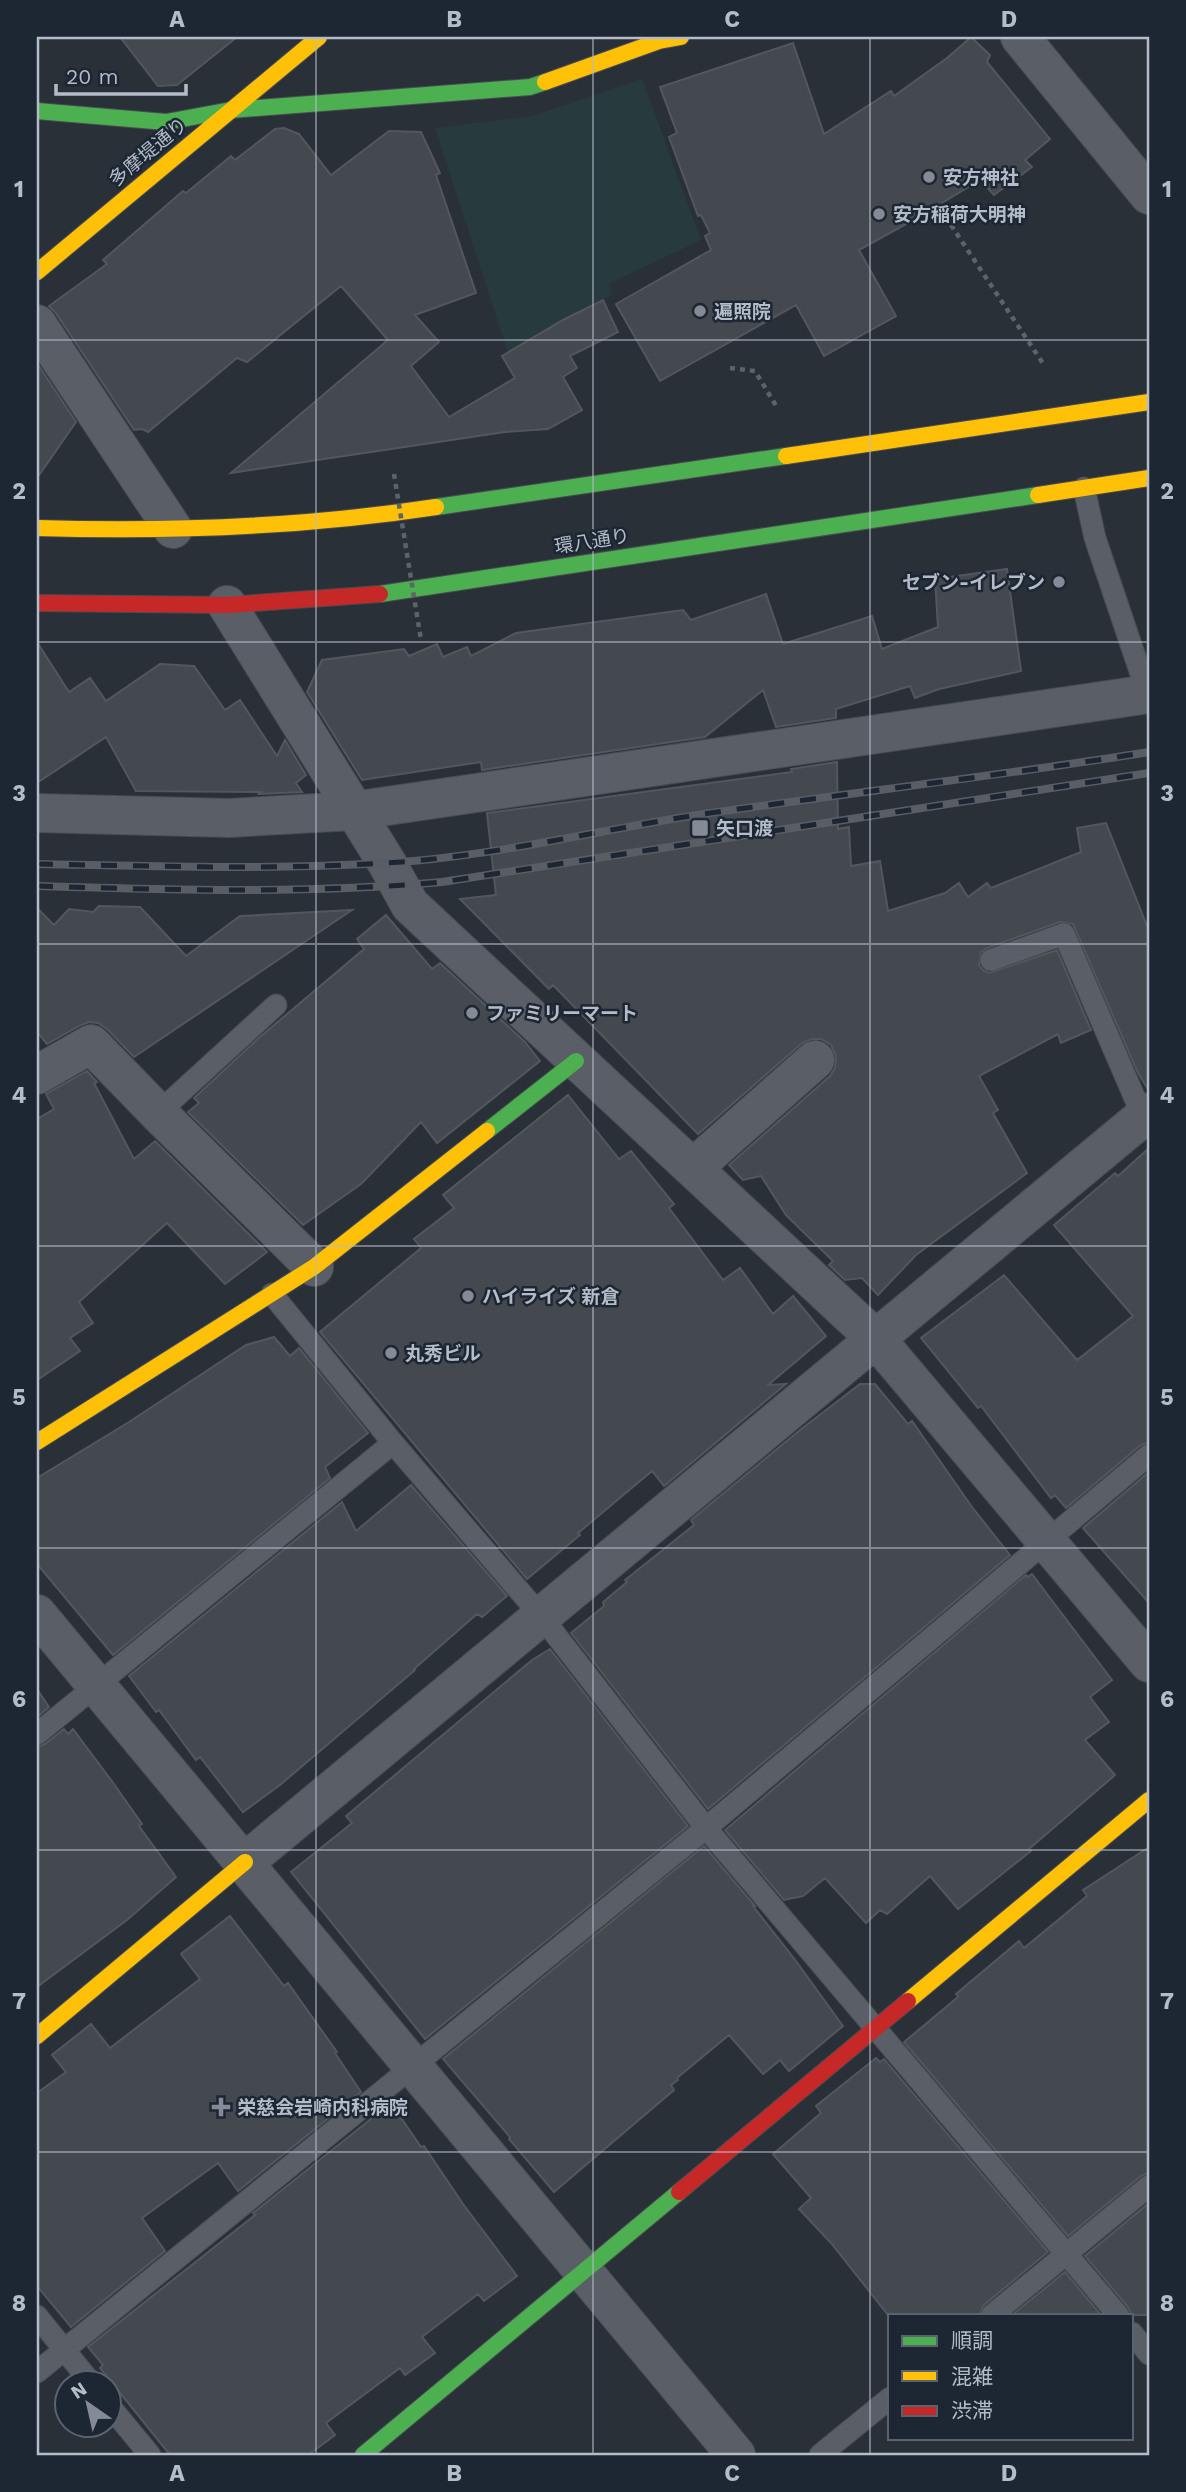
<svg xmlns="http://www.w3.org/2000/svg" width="1186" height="2492" font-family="'Work Sans','Noto Sans JP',sans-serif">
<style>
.green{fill:#273a3e}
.building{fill:#444950;stroke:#52575f;stroke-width:2}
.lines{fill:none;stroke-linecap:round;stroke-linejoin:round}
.lane-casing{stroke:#484c53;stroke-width:23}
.street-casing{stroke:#484c53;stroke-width:40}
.fast-casing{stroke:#484c53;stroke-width:18}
.slow-casing{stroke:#484c53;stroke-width:18}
.jam-casing{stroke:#484c53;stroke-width:18}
.path{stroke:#5d636a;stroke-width:4.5;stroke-dasharray:5 5;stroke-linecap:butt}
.lane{stroke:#5a5e66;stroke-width:21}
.street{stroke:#5a5e66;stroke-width:38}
.fast{stroke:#4caf50;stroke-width:16}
.slow{stroke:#ffc107;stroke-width:16}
.jam{stroke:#c62828;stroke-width:16}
.rail-casing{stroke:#595d64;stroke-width:8}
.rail{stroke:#1d2633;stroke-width:5;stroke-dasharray:16;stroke-linecap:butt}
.path-bridge{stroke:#5d636a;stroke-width:4.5;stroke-dasharray:5 5;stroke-linecap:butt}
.grid{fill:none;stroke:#b4bcc9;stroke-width:2;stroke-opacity:0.55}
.poi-dot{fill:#848b96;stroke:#1d2633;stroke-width:2.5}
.labels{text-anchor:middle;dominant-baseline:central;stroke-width:5;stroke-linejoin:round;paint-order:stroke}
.street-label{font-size:19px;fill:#b4bcc9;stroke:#1d2633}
.poi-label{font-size:19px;font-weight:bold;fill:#b4bcc9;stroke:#1d2633;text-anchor:start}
.neatline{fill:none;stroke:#b4bcc9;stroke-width:2.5}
.grid-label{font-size:23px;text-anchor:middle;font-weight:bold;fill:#b4bcc9}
</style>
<rect width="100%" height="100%" fill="#2a3038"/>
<path class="green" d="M642 79 701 240 608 284 613 294 508 352 435 128 532 116Z"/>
<path class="building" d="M120 37H237L177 85 158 86Z
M971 37 990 55 987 62 1050 139 1025 160 1032 167 994 195 980 180 919 217 859 250 896 316 824 356 796 305 660 381 616 304 711 250 705 236 710 233 701 215 698 216 669 137 677 133 660 87 793 43 824 134 891 91 894 96 947 58Z
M284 128 299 134 331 175 389 131 421 132 440 173 436 175 476 293 415 315 439 342 411 366 449 417 515 378 502 356 563 320 603 300 618 332 570 356 577 368 563 377 582 410 548 429 505 432 231 473 388 340 341 286 247 362 237 358 148 432 142 429 134 430 55 312 49 306 107 264 103 260 183 191 186 193 231 156 235 160 275 129Z
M37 363 76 422 37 478Z
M1007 569 1021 671 939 689 915 698 910 686 836 709V718L776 727 763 690 705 737 482 770 481 762 362 780 307 692 322 660 404 649 409 656 437 644 443 657 467 647 471 656 516 633 683 610 691 620 766 594 783 644 872 616 882 649 938 627 935 579Z
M37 642 69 692 90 678 106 701 160 664 194 666 225 710 240 700 277 756 285 740 306 775 296 783 302 792 259 794 261 792 136 791 106 737 37 783Z
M837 762 838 829 849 827 851 866 880 861 888 911 945 893 959 883 968 897 987 883 991 888 1081 852 1077 828 1106 823 1149 931V1091L1138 1073 1073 924 1060 922 987 948 981 952 979 965 983 970 989 973 1057 950 1091 1030 1061 1043 1058 1034 979 1076 998 1110 993 1113 1027 1173 916 1255 878 1295 862 1278 845 1280 829 1265 833 1261 786 1215 761 1176 743 1180 729 1165 830 1076 835 1068 836 1056 831 1045 821 1039H811L801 1044 698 1134 553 985 549 989 460 899 496 895 487 813 792 772 791 769Z
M99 906 140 907 186 956 240 916 352 910 134 1057 107 1029 98 1023 89 1022 81 1025 47 1044 37 1032V908L54 925 69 909 93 912Z
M386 915 432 969 440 963 525 1042 540 1061 437 1143 421 1122 361 1184 303 1225 188 1112 199 1103 194 1098 261 1036 364 949 357 939Z
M87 1071 97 1082 94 1083 134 1159 155 1141 267 1252 225 1284 167 1223 79 1302 93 1323 70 1338 80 1351 37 1380V1119L54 1109 46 1094Z
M568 1095 619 1159 631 1151 674 1204 669 1208 723 1280 740 1268 773 1314 793 1296 826 1336 768 1385 786 1384 664 1486 652 1471 578 1533 580 1535 527 1579 320 1332 421 1248 414 1239 454 1208 443 1195Z
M1149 1148V1442L1141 1445 1066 1508 1055 1495 1051 1498 981 1406 978 1408 921 1338 1004 1275 1077 1360 1133 1316 1054 1225 1115 1173 1118 1176Z
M274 1337 290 1356 299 1348 368 1433 325 1467 330 1478 113 1655 37 1564V1478L129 1422 246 1345Z
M860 1384H875L908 1424 912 1421 972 1507 1010 1555 708 1809 571 1633 604 1606 603 1602 627 1582 625 1580 694 1525 691 1520 800 1430Z
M1149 1472V1603L1083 1528Z
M411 1485 507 1596 482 1617 477 1614 414 1669 415 1670 280 1785 243 1812 200 1757 196 1760 159 1710 156 1712 129 1676 342 1502 356 1531Z
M1032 1574 1112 1680 1090 1697 1109 1722 1085 1740 1115 1775 1029 1849 1031 1851 958 1909 930 1876 887 1914 880 1910 866 1923 825 1878 803 1896 784 1900 725 1830 1026 1575 1028 1577Z
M550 1649 688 1826 425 2039 291 1872 352 1823 346 1816 532 1660Z
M37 1689 49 1707 37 1717Z
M64 1729 68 1734 73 1729 114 1784 142 1824 139 1826 176 1877 127 1920 37 1987V1747L45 1744Z
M704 1846 755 1906H753L796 1961 843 2026 789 2071 780 2060 763 2074 729 2035 677 2078 678 2080 671 2085 674 2090 554 2192 509 2139 510 2137 443 2059Z
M1149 1847V2173L1141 2176 1068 2236 904 2042 958 1997 956 1994 1019 1941 1024 1948 1087 1896 1083 1890Z
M230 1916 284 1986 288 1983 337 2052 335 2053 361 2092 238 2191 218 2163 142 2218 165 2251 71 2327 37 2286V2093L66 2072 52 2055 91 2024 110 2048 200 1979 181 1954Z
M876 2058 880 2062 884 2059 1048 2252 984 2305 979 2315H888L831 2243 799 2209 811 2198 773 2154 821 2113 816 2106Z
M391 2103 421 2147 424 2146 463 2204 517 2276 484 2301 478 2294 422 2337 435 2353 405 2375 400 2368 326 2423 335 2435 308 2455H170L100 2368 103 2365 88 2347 255 2215 253 2213Z
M1149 2203V2315H1131L1128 2307 1085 2256Z
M1065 2272 1101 2315H1012Z"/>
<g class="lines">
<defs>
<path id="lane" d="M1084 488 1095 538 1148 695
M991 960 1064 934 1143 1117
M158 1113 276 1005
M272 1294 393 1443
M37 1734 393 1443 541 1616 706 1828 1118 2315
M992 2315 1149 2186
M37 2316 92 2384
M1132 2333 1149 2354
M37 2372 706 1828 1149 1455
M108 2404 150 2455
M820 2455 890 2398"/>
<path id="street" d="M1020 37 1149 195
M37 324 173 529
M227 605 387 863 410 905 876 1339 1149 1663
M37 813 229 818 353 811 1149 694
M37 1075 91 1044 158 1113 314 1267
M693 1168 815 1060
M37 1614 736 2455
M245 1862 1149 1112"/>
<path id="fast" d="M37 111 166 122 231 110 530 87 545 82
M436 507 786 456
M380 594 1038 495
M487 1131 576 1061
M363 2455 679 2192"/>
<path id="slow" d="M545 82 659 41 681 37
M37 272 319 37
M786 456 1149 402
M1038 495 1149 478
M37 528C170 532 305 527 436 507
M37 1442 314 1267 487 1131
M908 2001 1149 1800
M37 2036 245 1862"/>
<path id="jam" d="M37 603 227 605 380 594
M679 2192 908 2001"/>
</defs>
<use href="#lane" class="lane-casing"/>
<use href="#street" class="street-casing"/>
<use href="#fast" class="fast-casing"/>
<use href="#slow" class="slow-casing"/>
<use href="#jam" class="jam-casing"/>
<path class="path" d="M951 225 1044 365
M730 368 755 371 778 409"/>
<use href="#lane" class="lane"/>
<use href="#street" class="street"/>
<use href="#fast" class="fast"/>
<use href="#slow" class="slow"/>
<use href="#jam" class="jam"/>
<defs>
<path id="rail" d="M37 864C153 866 269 870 386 863 490 857 594 831 697 815 848 793 999 776 1149 752
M37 886C172 890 307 894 442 882L1149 773"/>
</defs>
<use href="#rail" class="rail-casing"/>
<use href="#rail" class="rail"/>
<path class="path-bridge" d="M394 474 421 640"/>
</g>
<path class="grid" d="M316 37V2455M593 37V2455M870 37V2455M37 340H1149M37 642H1149M37 944H1149M37 1246H1149M37 1548H1149M37 1850H1149M37 2152H1149"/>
<g class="poi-dot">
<circle cx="929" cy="177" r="7"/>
<circle cx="879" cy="214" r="7"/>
<circle cx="700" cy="311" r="7"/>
<circle cx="1059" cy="582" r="7"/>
<rect x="691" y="819" width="18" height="18" rx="3.5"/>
<circle cx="472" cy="1013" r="7"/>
<circle cx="468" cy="1296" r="7"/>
<circle cx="391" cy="1353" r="7"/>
<path d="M217.5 2096.5h7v7h7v7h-7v7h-7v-7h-7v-7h7z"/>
</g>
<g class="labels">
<g class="street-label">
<text transform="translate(148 152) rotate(-40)">多摩堤通り</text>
<text transform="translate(592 541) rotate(-9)">環八通り</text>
</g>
<g class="poi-label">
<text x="943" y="177">安方神社</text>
<text x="893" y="214">安方稲荷大明神</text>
<text x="714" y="311">遍照院</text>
<text x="1045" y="582" text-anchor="end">セブン-イレブン</text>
<text x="716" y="828">矢口渡</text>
<text x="486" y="1013">ファミリーマート</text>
<text x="482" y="1296">ハイライズ 新倉</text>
<text x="405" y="1353">丸秀ビル</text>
<text x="237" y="2107">栄慈会岩崎内科病院</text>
</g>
</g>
<rect width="1186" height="2492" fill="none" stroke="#1d2633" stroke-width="77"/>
<rect x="888" y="2314" width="245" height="126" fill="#1d2633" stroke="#59626f" stroke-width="2"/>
<rect x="902" y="2336" width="35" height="10" fill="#4caf50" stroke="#59626f" stroke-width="2"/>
<text x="951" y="2348" font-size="21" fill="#b4bcc9">順調</text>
<rect x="902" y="2371" width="35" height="10" fill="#ffc107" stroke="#59626f" stroke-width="2"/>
<text x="951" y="2384" font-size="21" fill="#b4bcc9">混雑</text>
<rect x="902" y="2406" width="35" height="10" fill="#c62828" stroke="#59626f" stroke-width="2"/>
<text x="951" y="2418" font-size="21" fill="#b4bcc9">渋滞</text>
<g transform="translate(88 2404) rotate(326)"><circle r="33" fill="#1d2633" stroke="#59626f" stroke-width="2"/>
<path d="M0-5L12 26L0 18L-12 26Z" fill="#848b96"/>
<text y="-10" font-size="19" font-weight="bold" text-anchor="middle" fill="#b4bcc9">N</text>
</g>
<path d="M56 84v10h130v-10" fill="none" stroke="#b4bcc9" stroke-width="3.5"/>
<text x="66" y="84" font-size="21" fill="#b4bcc9" stroke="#1d2633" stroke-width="5" paint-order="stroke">20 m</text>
<rect x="38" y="38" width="1110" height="2416" class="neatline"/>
<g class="grid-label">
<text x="177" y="27">A</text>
<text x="454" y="27">B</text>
<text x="732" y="27">C</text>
<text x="1009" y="27">D</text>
<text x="19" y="197">1</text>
<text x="1167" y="197">1</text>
<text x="19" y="499">2</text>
<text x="1167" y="499">2</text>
<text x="19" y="801">3</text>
<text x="1167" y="801">3</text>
<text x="19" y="1103">4</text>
<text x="1167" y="1103">4</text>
<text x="19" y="1405">5</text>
<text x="1167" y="1405">5</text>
<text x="19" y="1707">6</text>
<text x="1167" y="1707">6</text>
<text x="19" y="2009">7</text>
<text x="1167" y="2009">7</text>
<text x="19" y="2311">8</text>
<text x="1167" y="2311">8</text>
<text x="177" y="2481">A</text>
<text x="454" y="2481">B</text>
<text x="732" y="2481">C</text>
<text x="1009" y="2481">D</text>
</g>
</svg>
